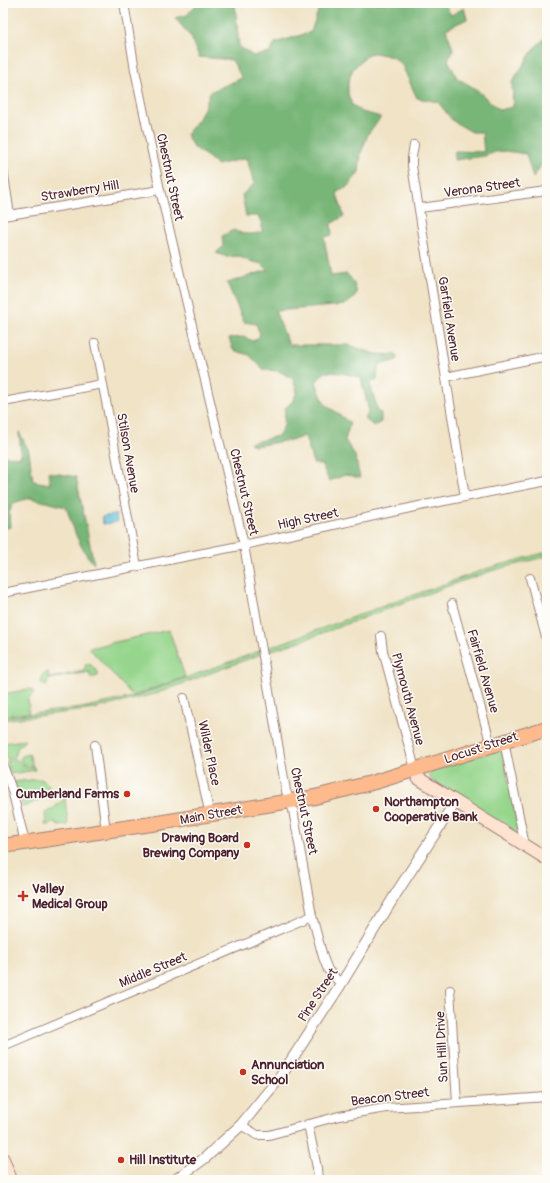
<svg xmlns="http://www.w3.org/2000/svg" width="550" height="1183" font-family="Pangolin,sans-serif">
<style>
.green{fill:#95d58c;stroke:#707a5c}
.forest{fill:#78b678;stroke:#616a52}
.water{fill:#5ec1dc;stroke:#547084}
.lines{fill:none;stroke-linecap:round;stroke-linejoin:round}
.minor-casing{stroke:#9d8178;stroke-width:10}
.tertiary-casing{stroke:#9d8178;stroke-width:12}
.secondary-casing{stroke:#9d8178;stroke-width:14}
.trunk-casing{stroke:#9d8178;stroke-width:16}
.minor{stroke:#fff;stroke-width:8}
.tertiary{stroke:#fff;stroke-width:10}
.secondary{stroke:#fee3d1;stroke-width:12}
.trunk{stroke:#fcba8d;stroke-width:14}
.poi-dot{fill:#c8321e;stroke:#fdfcf7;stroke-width:1.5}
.labels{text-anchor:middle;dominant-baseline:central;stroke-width:3;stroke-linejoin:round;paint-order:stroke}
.street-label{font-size:13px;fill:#4a1f2b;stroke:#fdfcf7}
.poi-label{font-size:13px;font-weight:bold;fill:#4a1f2b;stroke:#fdfcf7;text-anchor:start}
</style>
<rect width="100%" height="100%" fill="#fdfcf7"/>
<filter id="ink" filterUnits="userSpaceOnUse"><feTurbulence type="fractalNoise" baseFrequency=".025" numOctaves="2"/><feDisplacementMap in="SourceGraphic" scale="8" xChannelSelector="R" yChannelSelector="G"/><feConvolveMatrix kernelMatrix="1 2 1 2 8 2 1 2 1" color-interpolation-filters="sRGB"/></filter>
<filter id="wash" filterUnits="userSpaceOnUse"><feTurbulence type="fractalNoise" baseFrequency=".012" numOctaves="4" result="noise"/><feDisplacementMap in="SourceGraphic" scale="16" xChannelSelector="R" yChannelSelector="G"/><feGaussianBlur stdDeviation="0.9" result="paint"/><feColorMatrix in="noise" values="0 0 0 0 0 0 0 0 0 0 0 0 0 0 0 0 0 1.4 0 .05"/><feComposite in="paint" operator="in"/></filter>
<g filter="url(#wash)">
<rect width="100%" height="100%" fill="#f0e3c6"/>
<path class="green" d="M547 552V556L491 571 448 586 301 641 269 651 155 694 94 709 3 720V717L82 708 133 697 447 583 489 568Z
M169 630 185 677 133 696 89 648Z
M89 663 98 672V676L90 678V672L49 679 46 686 41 683 43 674 49 672 48 677 50 678 84 671 86 664Z
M30 689 34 692 28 699 29 713 3 715V694Z
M25 740 17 749 15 757 7 759 3 749V743Z
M497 750 503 752 518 830 515 832 431 780 429 775 431 771Z
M29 754 33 766 24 765 20 759 22 756Z
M15 759C24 763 21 769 34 767L35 770 11 774 7 764V761Z
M40 779C64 787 33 805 23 807L14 782Z
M65 798 68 825 58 826 57 823 54 822 50 825H45L46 822 45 813 54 808Z"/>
<path class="forest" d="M198 3H235L239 46 253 56 270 53 275 43 311 32 319 8 315 3H444L451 15 464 8 467 19 446 29 453 49 448 60 457 78 476 89 499 110 513 107 512 82 535 47 547 37V156L533 178 526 154 505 151 495 152 485 156 454 160 455 151 484 152 482 132H472L453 121 438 102 417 98 402 65 394 58 385 55 374 53 368 54 353 69 348 82V94L352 105 362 112 381 117 368 134 361 153 359 172 347 188 339 190 337 194 344 216 331 224 332 235 324 237 331 276 347 274 353 281 357 293 353 299 345 305 275 311 289 345H349L375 354 397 355V360L379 365 377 379 370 384 378 411 381 413V422L374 426 365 419 369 411 361 378 343 373 325 372 316 382 324 403 350 423 345 440 355 456 360 478 345 475 329 481 322 465 313 463 305 436 296 439 255 446 250 443 278 436 284 426 285 408 292 402 297 392 293 379 279 371 264 370 249 355 233 350 229 338 244 337 253 341 258 338 260 334 256 324 244 322 227 283 268 270 262 264 246 260 238 256 227 257 216 253 223 246 222 236 234 230C244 235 251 235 262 232V224L258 216H246L242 195 254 184 247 158 217 165 208 157 193 147 186 134C200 120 204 110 210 92L242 78 232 60 199 57 191 37 175 18 187 15Z
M19 432 29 451 33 481 50 484 48 472 76 477 94 564C78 547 74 529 66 507L30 498 13 503 9 513 10 527 3 529V453L5 456 21 457Z"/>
<path class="water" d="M116 514 117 522 103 524 102 517Z"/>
</g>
<g filter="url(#ink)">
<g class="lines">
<defs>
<path id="minor" d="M124 3 135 70 160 190 244 545 283 773 286 791 293 810 312 916 323 957 328 970 341 984
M414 145 412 157V166L465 497
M3 169 10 215
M420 208 547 191
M3 216 160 190
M95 343 137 566
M446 377 547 356
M3 402 103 384
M530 578 547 641
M3 593 244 545 419 506 547 481
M452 604 491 745
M381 636 383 651 415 769
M184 698 210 815
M504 741 525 846
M95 745 106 831
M3 765 12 790 25 842
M450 990 457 1102
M3 1046 312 916
M308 1124 317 1168 318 1180
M241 1125 257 1135H269L339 1116 386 1108 547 1097"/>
<path id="tertiary" d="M175 1180 205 1158 241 1125 281 1076 341 984 397 892 456 801"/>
<path id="secondary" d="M415 769 418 778 547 859
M3 1159 11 1180"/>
<path id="trunk" d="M3 846 158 823 315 797 375 782 547 728"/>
</defs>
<use href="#minor" class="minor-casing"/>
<use href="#tertiary" class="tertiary-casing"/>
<use href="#secondary" class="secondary-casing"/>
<use href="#trunk" class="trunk-casing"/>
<use href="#minor" class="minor"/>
<use href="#tertiary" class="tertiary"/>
<use href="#secondary" class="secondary"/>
<use href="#trunk" class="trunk"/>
</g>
</g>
<g class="poi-dot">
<circle cx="127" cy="794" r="4"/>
<circle cx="376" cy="809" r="4"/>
<circle cx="247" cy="845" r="4"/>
<path d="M21 890h4v4h4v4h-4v4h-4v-4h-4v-4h4z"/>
<circle cx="243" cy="1072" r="4"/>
<circle cx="121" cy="1160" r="4"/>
</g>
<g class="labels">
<g class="street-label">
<text transform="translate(170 177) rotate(78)">Chestnut Street</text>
<text transform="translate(482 188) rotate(-8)">Verona Street</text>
<text transform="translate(80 191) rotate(-9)">Strawberry Hill</text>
<text transform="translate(449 319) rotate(81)">Garfield Avenue</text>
<text transform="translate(128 453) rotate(80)">Stilson Avenue</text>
<text transform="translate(244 492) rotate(77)">Chestnut Street</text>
<text transform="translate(308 519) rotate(-12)">High Street</text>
<text transform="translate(483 671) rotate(74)">Fairfield Avenue</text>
<text transform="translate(408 699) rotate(75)">Plymouth Avenue</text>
<text transform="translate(481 748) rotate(-18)">Locust Street</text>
<text transform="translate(209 753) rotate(78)">Wilder Place</text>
<text transform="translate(304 811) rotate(78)">Chestnut Street</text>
<text transform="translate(211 815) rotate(-10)">Main Street</text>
<text transform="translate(153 970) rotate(-23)">Middle Street</text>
<text transform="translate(318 995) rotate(-57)">Pine Street</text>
<text transform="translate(442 1047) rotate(-93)">Sun Hill Drive</text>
<text transform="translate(390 1097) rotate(-7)">Beacon Street</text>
</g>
<g class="poi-label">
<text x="119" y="794" text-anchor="end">Cumberland Farms</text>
<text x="384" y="802">Northampton<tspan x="384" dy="15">Cooperative Bank</tspan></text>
<text x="239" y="838" text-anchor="end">Drawing Board<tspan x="239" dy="15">Brewing Company</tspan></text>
<text x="32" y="889">Valley<tspan x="32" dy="15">Medical Group</tspan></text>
<text x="251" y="1065">Annunciation<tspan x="251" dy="15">School</tspan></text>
<text x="129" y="1160">Hill Institute</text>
</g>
</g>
<rect width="550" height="1183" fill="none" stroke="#fdfcf7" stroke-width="16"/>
</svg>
